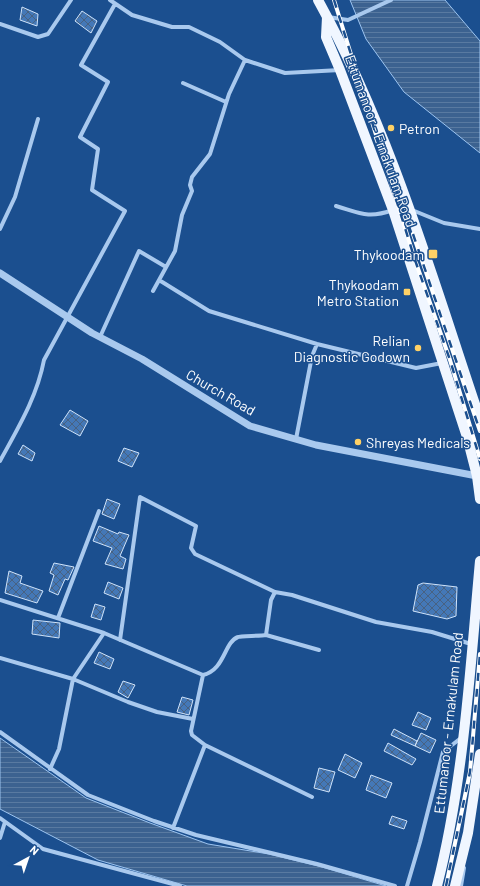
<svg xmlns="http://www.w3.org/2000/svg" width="480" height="886" font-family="Barlow,sans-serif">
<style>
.water{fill:url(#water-rules);stroke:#9cc4f0}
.building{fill:url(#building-cross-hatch);stroke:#cfe3fa}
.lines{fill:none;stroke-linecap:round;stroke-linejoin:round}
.minor{stroke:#a9c9ee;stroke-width:4}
.tertiary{stroke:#a9c9ee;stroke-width:7}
.primary{stroke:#f0f6ff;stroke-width:10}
.rail-casing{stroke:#fff;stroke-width:4}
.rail{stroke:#1b4f8f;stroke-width:2.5;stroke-dasharray:8;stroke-linecap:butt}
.poi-dot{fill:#ffd166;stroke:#1b4f8f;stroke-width:1.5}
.labels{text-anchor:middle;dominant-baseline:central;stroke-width:3;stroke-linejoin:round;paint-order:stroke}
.poi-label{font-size:14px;fill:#fff;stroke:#1b4f8f;text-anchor:end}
.street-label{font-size:14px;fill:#fff;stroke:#1b4f8f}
</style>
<defs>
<pattern id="water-rules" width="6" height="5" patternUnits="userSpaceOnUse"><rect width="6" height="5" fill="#3c6290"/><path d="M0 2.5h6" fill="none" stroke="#597aa1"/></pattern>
<pattern id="building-cross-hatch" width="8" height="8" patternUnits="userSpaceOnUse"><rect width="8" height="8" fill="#4478b7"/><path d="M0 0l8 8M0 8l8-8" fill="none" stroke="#486282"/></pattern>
</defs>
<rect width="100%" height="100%" fill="#1b4f8f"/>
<path class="water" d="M350 0H445L480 41V153L404 92 366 39Z
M0 738 86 798 150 823 208 844 269 854 322 867 386 886H187L98 860 0 809Z"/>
<path class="building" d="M22 7 38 14 37 26 20 20Z
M82 11 97 21 91 33 75 21Z
M70 410 88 421 80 436 60 425Z
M23 445 35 453 32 461 18 454Z
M124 448 139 453 132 467 118 461Z
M107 499 120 504 114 519 102 514Z
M99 526 118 534 119 532 129 535 120 556 126 559 123 569 105 564 112 548 93 541Z
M54 563 74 567 68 580 65 579 58 595 49 591 54 575 50 573Z
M9 571 22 576 20 583 43 591 37 603 5 593Z
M108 582 123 588 119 599 104 593Z
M423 583 457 587 456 616 447 619 413 611 418 585Z
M95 604 105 607 101 620 91 617Z
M33 620 60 623 59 638 32 634Z
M99 652 114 659 110 669 94 663Z
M123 681 135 685 128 698 118 692Z
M182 697 193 700 189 715 177 712Z
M418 712 431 718 426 730 412 725Z
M394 729 417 741 415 746 391 735Z
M421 733 436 740 430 753 415 746Z
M388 743 416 759 412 765 384 751Z
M345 754 362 763 355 778 338 770Z
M319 768 335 772 329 792 314 788Z
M371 775 392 783 386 798 366 790Z
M392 816 407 821 404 829 389 824Z"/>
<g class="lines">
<path class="minor" d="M110 0 132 15 172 27H189L220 42 245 60 285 73 340 70
M328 17 348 20 391 0
M0 24 38 37 48 34 71 0
M183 83 226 102
M336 206C360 213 368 219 393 210
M412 210 444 223 480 229
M0 229 15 197 38 119
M159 280 209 311 317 344 416 368 442 363
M153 291 175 251 182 215 192 191 190 185 192 177 210 154 229 94 245 60
M100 337 139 251 166 267
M296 439 312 356 317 344
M0 461C18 428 37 397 44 360L125 211 92 190 98 149 80 137 108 82 81 65 115 4
M0 600 104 633 203 675C225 670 224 642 238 637 240 636 261 636 266 635L271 600 275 592 292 595 376 622 432 632 471 644
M58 618 99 511
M266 635 319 650
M120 640 140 497 196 526 191 548 195 554 275 592
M0 658 73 679 128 702 157 712 193 719
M0 732 88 795 154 821 196 835 317 864 395 886
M205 745 312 797
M50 769 59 749 73 679 104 633
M0 818 43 849 180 886
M173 828 205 745 192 735 191 731 203 675
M0 838 5 822
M407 886 420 842 443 752 461 738
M461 886 464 868"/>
<path class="tertiary" d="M0 273 92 333 142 359 250 426 316 445 477 476"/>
<path class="primary" d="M318 0C391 132 432 277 480 419
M327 17 326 37 340 70 393 210 467 437 477 476 480 499
M437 886C464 780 470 670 480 561
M455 886 468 833 480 754"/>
<defs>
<path id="rail" d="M334 0 415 260 450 360 480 459
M413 234 480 431
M446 886 470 772 480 654"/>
</defs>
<use href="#rail" class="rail-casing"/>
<use href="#rail" class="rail"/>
</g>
<g class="poi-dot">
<circle cx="391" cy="128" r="4"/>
<rect x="428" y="249" width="10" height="10" rx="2"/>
<rect x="403" y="288" width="8" height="8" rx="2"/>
<circle cx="418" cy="348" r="4"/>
<circle cx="358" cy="442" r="4"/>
</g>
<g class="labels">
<g class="poi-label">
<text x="399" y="128" text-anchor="start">Petron</text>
<text x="424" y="254">Thykoodam</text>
<text x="399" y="284">Thykoodam<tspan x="399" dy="16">Metro Station</tspan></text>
<text x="410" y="340">Relian<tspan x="410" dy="16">Diagnostic Godown</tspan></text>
<text x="366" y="442" text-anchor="start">Shreyas Medicals</text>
</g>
<g class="street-label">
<text transform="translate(381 141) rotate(70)">Ettumanoor - Ernakulam Road</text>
<text transform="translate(221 392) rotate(30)">Church Road</text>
<text transform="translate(448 723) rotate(-84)">Ettumanoor - Ernakulam Road</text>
</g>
</g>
<g transform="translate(28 858) rotate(40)" stroke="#1b4f8f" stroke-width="3" paint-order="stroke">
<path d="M0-3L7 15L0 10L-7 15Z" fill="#ffffff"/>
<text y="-6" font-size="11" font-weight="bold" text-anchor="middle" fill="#ffffff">N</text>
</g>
</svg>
